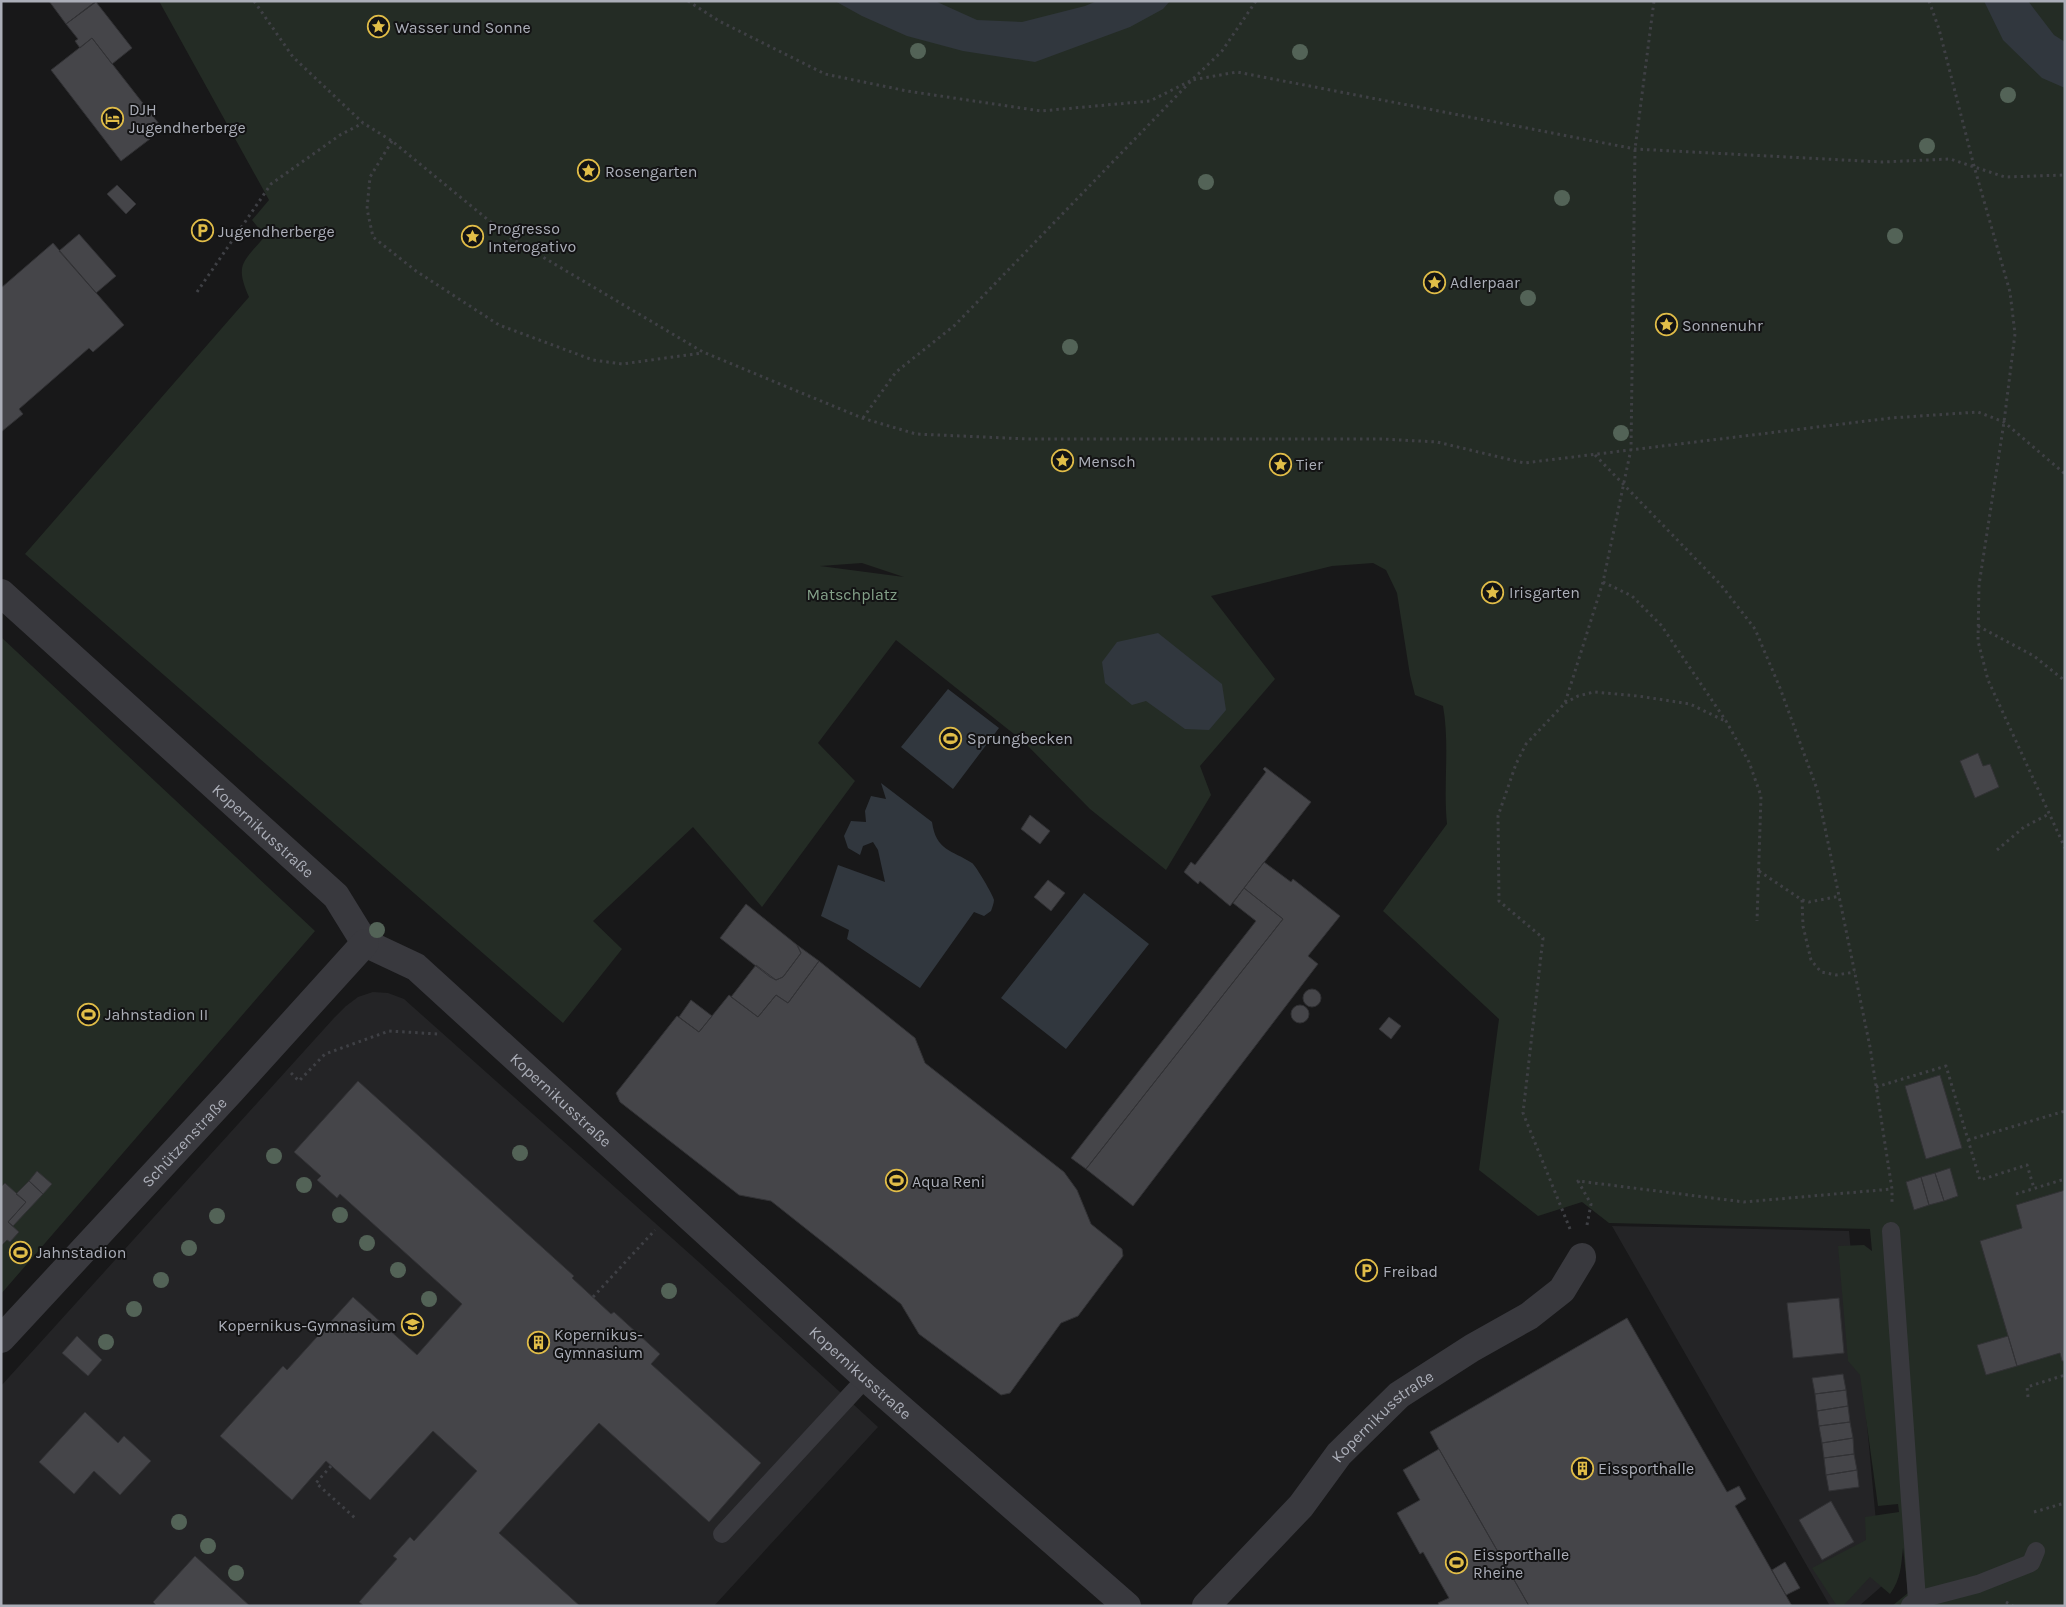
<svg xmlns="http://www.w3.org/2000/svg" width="2066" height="1607" font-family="Karla,sans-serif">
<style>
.built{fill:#242426}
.green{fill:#242c25;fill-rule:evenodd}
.water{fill:#31373e}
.building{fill:#454549;stroke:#323235}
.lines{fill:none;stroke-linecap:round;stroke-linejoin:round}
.path{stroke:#3f4045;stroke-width:3;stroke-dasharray:2.5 4;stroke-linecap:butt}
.service{stroke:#39393e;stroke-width:18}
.minor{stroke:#39393e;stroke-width:28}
.tree{fill:#536357}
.labels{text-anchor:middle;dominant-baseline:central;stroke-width:4;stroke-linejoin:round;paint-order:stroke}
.poi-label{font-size:16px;fill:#abaeb8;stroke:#131314;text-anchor:start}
.park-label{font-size:16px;fill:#84a189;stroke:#131314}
.street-label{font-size:16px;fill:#abaeb8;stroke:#131314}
</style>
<rect width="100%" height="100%" fill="#181819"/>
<path class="built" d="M373 992 388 993 404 999 701 1264 878 1427 714 1606H1V1386L334 1018 346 1006 358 997Z
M1612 1226 1849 1231 1882 1586 1859 1606H1830Z"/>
<path class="green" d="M159 1H2065V1606H1892L1908 1593 1903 1548C1901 1566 1901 1579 1890 1594L1870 1577 1843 1606H1837L1812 1568 1866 1540 1865 1517 1899 1512 1898 1504 1878 1506 1860 1375 1848 1361 1838 1246 1864 1245 1872 1251 1870 1229 1609 1223 1582 1202 1538 1216 1479 1170 1499 1019 1383 911 1447 824C1443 785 1450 745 1443 706L1415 695 1410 675 1397 593 1386 570 1373 563 1332 566 1211 596 1275 679 1200 766 1211 795 1166 870 1090 809 1024 742 896 640 818 743 855 781 762 907 693 827 593 921 622 949 563 1023 25 554 249 297C234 263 244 262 265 236L252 220 269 200ZM862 563 904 577 820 566Z
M1 637 315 931 1 1294Z"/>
<path class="water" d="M835 1H935L977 20 1022 22 1085 6 1097 1H1170L1163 9 1130 27 1035 62 963 51 907 36 862 16Z
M1984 1H2028L2054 35 2065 42V88L2042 78 2003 40Z
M1158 633 1222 684 1226 710 1209 730 1185 729 1146 701 1132 705 1105 683 1102 662 1117 642Z
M948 689 999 728 953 789 901 747Z
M881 783 932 822C936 851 952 850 972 863 976 866 993 895 994 900 994 903 992 908 991 911L984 916 974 912 920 988 847 939 849 930 821 916 838 865 885 882 878 850 873 842 863 846 860 855 848 848 844 836 851 821 866 822 865 811 871 796 886 799Z
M1084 893 1149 944 1066 1049 1001 998Z"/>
<path class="building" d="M49 1H96L66 24Z
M96 2 132 48 112 64 92 38 80 48 75 41 78 39 66 24Z
M92 38 163 129 121 161 51 70Z
M117 185 136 204 126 214 107 194Z
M79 234 116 276 96 293 59 251Z
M53 243 124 325 93 352 89 348 19 409 23 414 1 432V288Z
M1978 753 1983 766 1990 764 1999 787 1975 798 1960 761Z
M1265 767 1311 802 1230 906 1200 881 1198 884 1184 872 1191 862 1195 865 1266 772 1263 769Z
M1030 815 1050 831 1040 844 1021 829Z
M1264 862 1291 882 1293 879 1340 916 1308 956 1318 964 1133 1206 1086 1169 1283 919 1244 888Z
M1048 880 1065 893 1051 911 1034 897Z
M1244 888 1283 919 1086 1169 1071 1158 1256 921 1233 903Z
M746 904 797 945 801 953 783 977 776 980 770 977 720 938Z
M797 945 819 961 788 1003 776 995 758 1017 731 997 756 965 776 980 783 977 801 953Z
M819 961 915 1038 925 1063 1064 1172 1077 1190 1091 1224 1122 1249 1123 1256 1078 1316 1061 1323 1010 1393 1001 1395 919 1334 901 1304 771 1201 739 1195 620 1102 616 1093 677 1016 699 1032 729 995 758 1017 776 995 788 1003Z
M1303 998a9 9 0 1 1 18 0a9 9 0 1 1-18 0Z
M691 1000 712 1016 699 1032 679 1017Z
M1291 1014a9 9 0 1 1 18 0a9 9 0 1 1-18 0Z
M1389 1017 1401 1026 1391 1039 1379 1029Z
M1940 1075 1962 1148 1926 1159 1905 1086Z
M358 1081 574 1276 572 1278 611 1314 614 1312 660 1354 651 1364 761 1463 709 1522 599 1423 499 1533 580 1606H364L359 1602 397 1559 393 1556 410 1537 414 1541 477 1471 433 1431 370 1500 326 1461 292 1500 220 1436 283 1366 287 1370 353 1297 417 1355 462 1304 340 1194 337 1198 317 1180 321 1176 294 1152Z
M1950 1168 1958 1196 1944 1201 1935 1173Z
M37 1171 52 1184 43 1194 29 1181Z
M1935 1173 1944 1201 1929 1205 1921 1177Z
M1921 1177 1929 1205 1914 1210 1906 1182Z
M29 1181 43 1194 13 1226 8 1222 26 1202 16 1194Z
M5 1183 26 1202 8 1222 19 1232 10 1242 7 1240 1 1246V1187Z
M2065 1190V1361H2062L2060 1353 2017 1366 1980 1241 2022 1228 2016 1205Z
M1839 1298 1844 1353 1793 1358 1787 1303Z
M1627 1318 1727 1492 1739 1486 1746 1499 1735 1506 1792 1606H1529L1439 1449 1430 1432Z
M77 1336 102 1360 88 1376 62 1353Z
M2008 1336 2017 1366 1986 1375 1977 1345Z
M1843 1374 1846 1390 1815 1394 1812 1378Z
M1846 1390 1848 1406 1817 1411 1815 1394Z
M1848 1406 1850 1422 1819 1426 1817 1411Z
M85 1412 118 1443 124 1436 151 1461 120 1495 94 1471 74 1494 39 1462Z
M1850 1422 1853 1438 1822 1443 1819 1426Z
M1853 1438 1854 1454 1824 1458 1822 1443Z
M1439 1449 1529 1606H1440L1438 1603 1449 1598 1423 1552 1420 1554 1397 1513 1420 1500 1403 1470Z
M1854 1454 1857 1470 1826 1475 1824 1458Z
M1857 1470 1859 1487 1829 1491 1826 1475Z
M1831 1501 1854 1542 1822 1560 1799 1520Z
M195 1556 250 1606H157L153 1602Z
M1785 1562 1800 1588 1786 1595 1772 1570Z"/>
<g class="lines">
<path class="path" d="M254 1 293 57 363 123 392 141 509 237 703 352 862 418 916 434 1028 439H1382L1437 442 1524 463 1891 418 1978 412 2004 422 2065 474
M688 1 719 21 825 74 907 91 1041 111 1150 101 1192 80 1222 51 1256 1
M1929 1 1939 29 1974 166 2010 292 2015 334 2004 422 1979 585 1978 641 1988 680 2065 848
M392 141 370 177 367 209 373 237 416 271 499 325 593 360 622 364 702 353
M197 292 271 184 340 135 363 123
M863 418 896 372 955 325 1192 80 1237 72 1635 149 1882 162 1950 159 2005 177 2065 175
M1595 455 1721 585 1755 629 1780 688 1817 789 1870 1047 1892 1189V1204
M1603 582 1632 596 1661 625 1726 721 1749 762 1761 796 1757 921
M1978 626 2034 656 2065 681
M1565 703 1578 696 1594 692 1638 696 1690 704 1725 721
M1997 850 2024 827 2049 814
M1759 871 1802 900 1809 902 1840 896
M1802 900 1803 926 1811 960 1821 972 1836 975 1855 972
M291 1073 299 1081 325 1054 389 1031 438 1034 440 1032
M1876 1087 1946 1066 1980 1180 2027 1165 2034 1188
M1968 1140 2065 1111
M2016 1194 2065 1179
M1587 1225 1591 1204 1578 1181 1744 1202 1892 1189
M1570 1229 1523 1113 1543 938 1499 901 1498 816 1516 764 1526 744 1565 703 1603 582 1631 449 1635 149 1654 1
M593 1297 655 1230
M2028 1397 2027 1387 2065 1375
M331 1466 316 1483 355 1518
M2034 1512 2065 1503
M2006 1602 2013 1606"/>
<path class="service" d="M1891 1231 1917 1600
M722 1534 866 1378
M1910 1605 1917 1600 1978 1584 2031 1563 2036 1551"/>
<g class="minor">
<path id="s1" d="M1 593 336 896 365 943 416 967 866 1378 1127 1606"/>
<path id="s2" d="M1 1339 231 1091 365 943"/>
<path id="s3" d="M1206 1606 1301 1506 1339 1454 1399 1395 1472 1348 1529 1316 1562 1290 1582 1257"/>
</g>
</g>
<g class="tree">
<circle cx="918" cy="51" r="8"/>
<circle cx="1300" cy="52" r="8"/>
<circle cx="2008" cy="95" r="8"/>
<circle cx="1927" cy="146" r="8"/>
<circle cx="1206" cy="182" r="8"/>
<circle cx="1562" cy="198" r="8"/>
<circle cx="1895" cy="236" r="8"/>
<circle cx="1528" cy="298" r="8"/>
<circle cx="1070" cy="347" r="8"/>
<circle cx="1621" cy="433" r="8"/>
<circle cx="377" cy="930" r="8"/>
<circle cx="520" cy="1153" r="8"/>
<circle cx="274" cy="1156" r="8"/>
<circle cx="304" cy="1185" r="8"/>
<circle cx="340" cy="1215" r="8"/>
<circle cx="217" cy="1216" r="8"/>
<circle cx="367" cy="1243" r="8"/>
<circle cx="189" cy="1248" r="8"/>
<circle cx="398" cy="1270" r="8"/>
<circle cx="161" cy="1280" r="8"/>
<circle cx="669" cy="1291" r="8"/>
<circle cx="429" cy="1299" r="8"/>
<circle cx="134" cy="1309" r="8"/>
<circle cx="106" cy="1342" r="8"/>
<circle cx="179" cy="1522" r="8"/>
<circle cx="208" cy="1546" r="8"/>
<circle cx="236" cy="1573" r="8"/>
</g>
<defs>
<symbol id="sight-ring" viewBox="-11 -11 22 22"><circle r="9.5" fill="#131314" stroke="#e1bd48" stroke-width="1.5"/><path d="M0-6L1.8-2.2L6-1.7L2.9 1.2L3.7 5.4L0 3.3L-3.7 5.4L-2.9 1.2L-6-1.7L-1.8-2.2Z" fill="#e1bd48"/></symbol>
<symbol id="hotel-ring" viewBox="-11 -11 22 22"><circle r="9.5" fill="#131314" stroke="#e1bd48" stroke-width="1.5"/><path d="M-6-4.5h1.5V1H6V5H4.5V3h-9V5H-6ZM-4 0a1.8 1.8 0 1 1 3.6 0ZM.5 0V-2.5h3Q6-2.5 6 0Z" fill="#e1bd48"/></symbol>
<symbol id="parking-ring" viewBox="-11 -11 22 22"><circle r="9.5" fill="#131314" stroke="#e1bd48" stroke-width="1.5"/><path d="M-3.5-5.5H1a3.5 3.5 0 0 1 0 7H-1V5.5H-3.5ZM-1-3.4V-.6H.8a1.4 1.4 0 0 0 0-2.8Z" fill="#e1bd48"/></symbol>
<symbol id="stadium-ring" viewBox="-11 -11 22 22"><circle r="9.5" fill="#131314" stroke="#e1bd48" stroke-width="1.5"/><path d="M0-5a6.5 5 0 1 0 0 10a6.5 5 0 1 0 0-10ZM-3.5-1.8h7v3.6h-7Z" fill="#e1bd48"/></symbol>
<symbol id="school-ring" viewBox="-11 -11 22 22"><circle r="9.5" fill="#131314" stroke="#e1bd48" stroke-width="1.5"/><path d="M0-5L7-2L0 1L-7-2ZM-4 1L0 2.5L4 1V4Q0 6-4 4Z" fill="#e1bd48"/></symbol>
<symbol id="building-ring" viewBox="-11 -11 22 22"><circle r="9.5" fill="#131314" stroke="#e1bd48" stroke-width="1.5"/><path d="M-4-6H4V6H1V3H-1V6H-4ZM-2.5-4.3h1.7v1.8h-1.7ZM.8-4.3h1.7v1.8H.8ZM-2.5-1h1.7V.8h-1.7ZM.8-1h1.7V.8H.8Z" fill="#e1bd48"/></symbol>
</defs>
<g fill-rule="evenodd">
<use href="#sight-ring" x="366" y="14" width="25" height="25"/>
<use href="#hotel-ring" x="100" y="106" width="25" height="25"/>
<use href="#sight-ring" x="576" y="158" width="25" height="25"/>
<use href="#parking-ring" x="190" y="218" width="25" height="25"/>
<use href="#sight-ring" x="460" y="224" width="25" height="25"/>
<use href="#sight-ring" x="1422" y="270" width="25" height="25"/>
<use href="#sight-ring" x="1654" y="312" width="25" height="25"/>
<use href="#sight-ring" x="1050" y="448" width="25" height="25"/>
<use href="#sight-ring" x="1268" y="452" width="25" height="25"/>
<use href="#sight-ring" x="1480" y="580" width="25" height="25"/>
<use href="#stadium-ring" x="938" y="726" width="25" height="25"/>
<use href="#stadium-ring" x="76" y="1002" width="25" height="25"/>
<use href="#stadium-ring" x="884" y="1168" width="25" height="25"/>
<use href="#stadium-ring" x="8" y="1240" width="25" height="25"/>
<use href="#parking-ring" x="1354" y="1258" width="25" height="25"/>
<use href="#school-ring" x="400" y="1312" width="25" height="25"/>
<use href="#building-ring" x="526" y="1330" width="25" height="25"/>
<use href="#building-ring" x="1570" y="1456" width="25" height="25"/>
<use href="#stadium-ring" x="1444" y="1550" width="25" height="25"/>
</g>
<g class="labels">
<g class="poi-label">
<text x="395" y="27">Wasser und Sonne</text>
<text x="129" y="109">DJH<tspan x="129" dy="18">Jugendherberge</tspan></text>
<text x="605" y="171">Rosengarten</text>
<text x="488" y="228">Progresso<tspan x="488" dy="18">Interogativo</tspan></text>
<text x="218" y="231">Jugendherberge</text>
<text x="1450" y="282">Adlerpaar</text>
<text x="1682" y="325">Sonnenuhr</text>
<text x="1078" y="461">Mensch</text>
<text x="1296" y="464">Tier</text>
<text x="1509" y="592">Irisgarten</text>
<text x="967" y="738">Sprungbecken</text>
<text x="105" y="1014">Jahnstadion II</text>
<text x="912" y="1181">Aqua Reni</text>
<text x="36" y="1252">Jahnstadion</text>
<text x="1383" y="1271">Freibad</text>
<text x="396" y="1325" text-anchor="end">Kopernikus-Gymnasium</text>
<text x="554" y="1334">Kopernikus-<tspan x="554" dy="18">Gymnasium</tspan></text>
<text x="1598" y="1468">Eissporthalle</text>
<text x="1473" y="1554">Eissporthalle<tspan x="1473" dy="18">Rheine</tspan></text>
</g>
<g class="park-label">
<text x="852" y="594">Matschplatz</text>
</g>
<g class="street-label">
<text stroke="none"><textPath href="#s1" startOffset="354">Kopernikusstraße</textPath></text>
<text stroke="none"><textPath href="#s1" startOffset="760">Kopernikusstraße</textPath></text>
<text stroke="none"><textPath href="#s2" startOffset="269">Schützenstraße</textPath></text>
<text stroke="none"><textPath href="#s1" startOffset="1165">Kopernikusstraße</textPath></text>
<text stroke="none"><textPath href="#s3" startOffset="260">Kopernikusstraße</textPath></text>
</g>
</g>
<rect width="2066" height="1607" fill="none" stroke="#abaeb8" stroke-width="5"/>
</svg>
